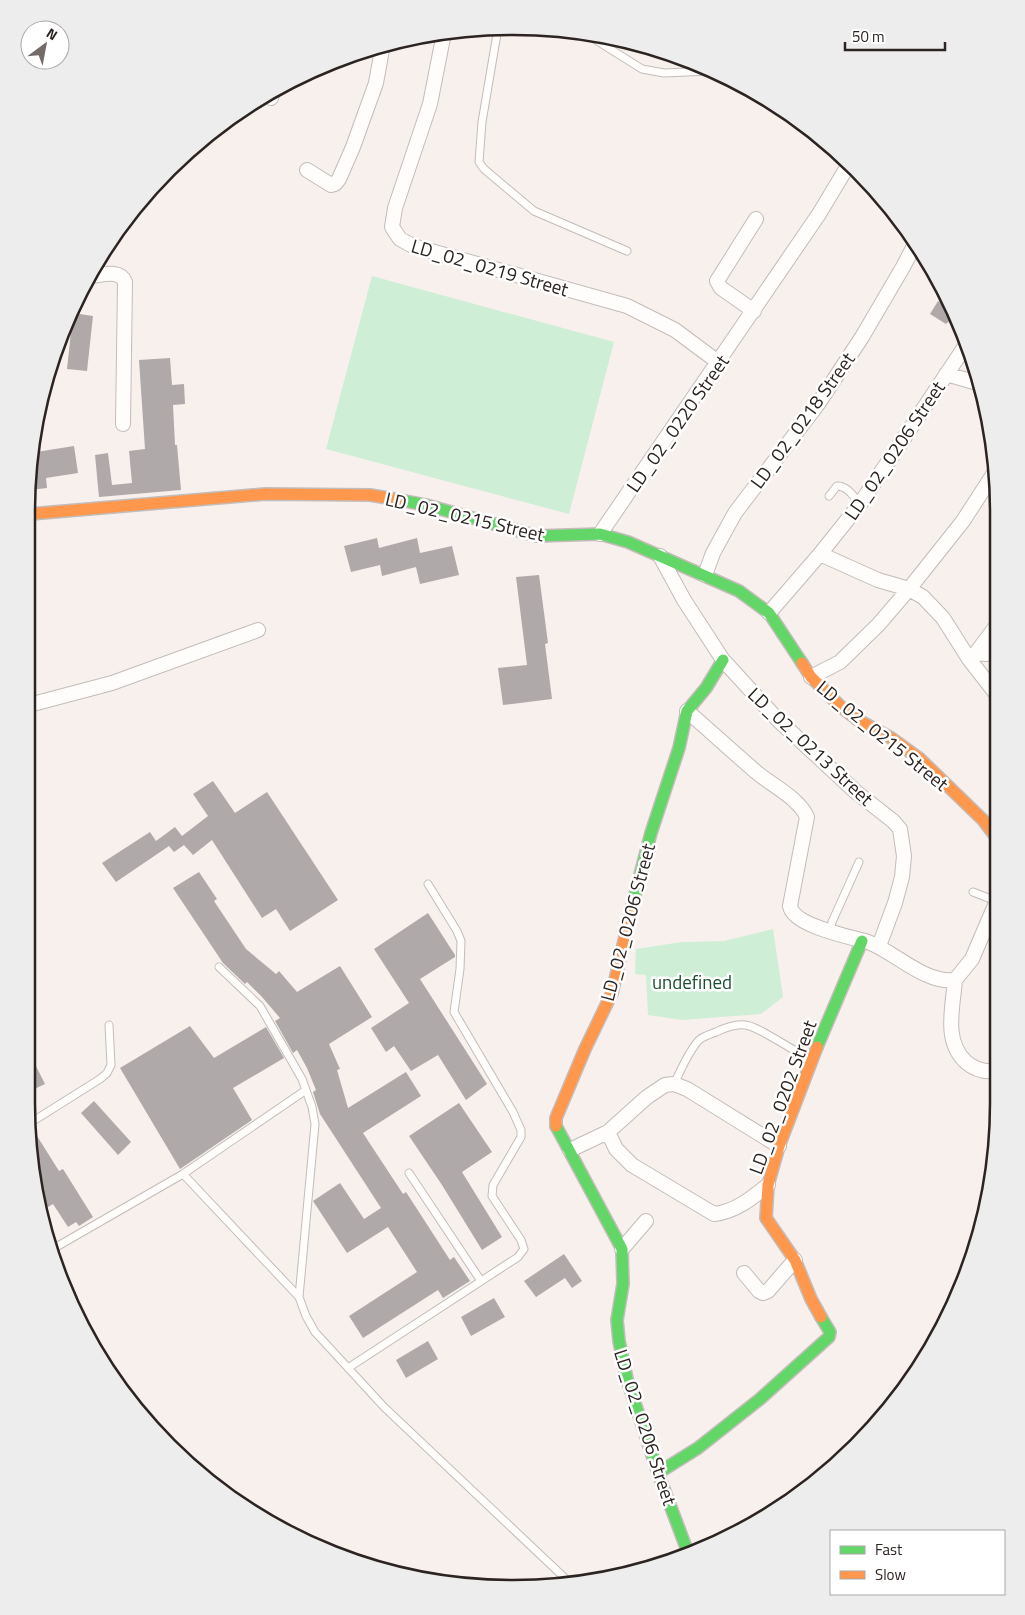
<svg xmlns="http://www.w3.org/2000/svg" width="1025" height="1615" font-family="'Titillium Web',sans-serif">
<style>
.green{fill:#ceeed6}
.building{fill:#b0a9aa}
.lines{fill:none;stroke-linecap:round;stroke-linejoin:round}
.lane-casing{stroke:#c3bcb9;stroke-width:9}
.street-casing{stroke:#c3bcb9;stroke-width:16}
.fast-casing{stroke:#c3bcb9;stroke-width:14}
.slow-casing{stroke:#c3bcb9;stroke-width:14}
.lane{stroke:#fefdfc;stroke-width:7}
.street{stroke:#fefdfc;stroke-width:14}
.fast{stroke:#63d668;stroke-width:11}
.slow{stroke:#ff974d;stroke-width:11}
.labels{text-anchor:middle;dominant-baseline:central;stroke-width:5;stroke-linejoin:round;paint-order:stroke}
.street-label{font-size:19px;fill:#2c2421;stroke:#fff}
.park-label{font-size:19px;fill:#1a4f33;stroke:#fff}
.rim{fill:none;stroke:#2c2421;stroke-width:2.5}
</style>
<rect width="100%" height="100%" fill="#f8f0ed"/>
<path class="green" d="M372 276 614 342 569 514 326 449Z
M773 929 783 997 761 1014 682 1020 648 1015 646 975 635 974 636 949 682 942 724 941Z"/>
<path class="building" d="M938 301 954 311 959 326 948 322 946 324 930 314Z
M73 313 93 316 87 371 67 369Z
M170 358 172 385 184 384 185 404 173 405 175 445H177L181 490 99 497 95 455 108 453 112 485 132 483 129 451 145 449 139 360Z
M74 446 78 473 46 478 47 488 30 490V453Z
M377 538 379 548 417 538 420 553 452 546 459 575 420 584 416 567 382 576 380 565 351 572 344 546Z
M539 575 548 643 545 644 552 699 503 705 498 668 527 665 516 577Z
M213 781 235 813 267 792 338 900 290 931 276 909 262 918 212 840 193 855 184 845 174 852 169 846 116 882 102 863 150 832 156 841 175 827 182 836 208 816 193 794Z
M199 872 217 899 214 901 246 949 276 974 279 971 297 992 340 966 372 1017 329 1044 340 1069 337 1070 348 1108 406 1072 421 1096 363 1133 403 1194 406 1192 450 1260 454 1257 470 1281 443 1298 438 1290 363 1338 349 1316 417 1272 388 1227 347 1253 313 1201 340 1183 364 1219 381 1208 320 1114 313 1092 316 1090 307 1068 297 1050 293 1053 275 1021 280 1018 262 997 247 982 245 984 223 963 173 888Z
M428 913 455 955V957L420 979 487 1084 466 1100 438 1055 411 1071 394 1046 386 1052 371 1028 409 1003 374 949Z
M190 1026 214 1058 266 1027 284 1058 233 1088 252 1120 180 1169 120 1068Z
M27 1048 45 1084 26 1093 27 1060Z
M94 1101 131 1142 118 1155 81 1113Z
M459 1103 492 1152 462 1172 502 1237 482 1250 442 1185 409 1136Z
M30 1128H32L59 1171 63 1169 93 1217 79 1226 76 1222 68 1227 53 1204 48 1207 42 1198Z
M564 1254 582 1281 572 1288 565 1278 536 1297 524 1281Z
M494 1298 505 1317 471 1336 461 1317Z
M428 1341 438 1359 406 1378 396 1360Z"/>
<g class="lines">
<defs>
<path id="lane" d="M498 28 482 122 479 162 484 169 534 211 627 251
M583 32 642 69 664 73 710 71
M829 496 837 486C848 486 854 497 860 504
M973 892 996 901
M830 932 832 922 859 862
M219 967 260 1006 302 1079 312 1107 315 1124 299 1297
M674 1084C681 1070 688 1052 699 1040 704 1036 711 1034 716 1032 745 1018 752 1026 777 1040 788 1046 799 1053 810 1061
M30 1123 100 1079 107 1073 111 1065 109 1025
M409 1173 481 1281
M183 1174 299 1297 306 1316 315 1332 384 1407 568 1581
M51 1250 183 1174 306 1090
M348 1368 518 1257 524 1249 521 1240 492 1196 493 1185 521 1137V1130L513 1112 454 1012 460 969 461 941 457 931 428 884"/>
<path id="street" d="M444 33 430 104 395 208 392 227 400 239 413 246 627 306 675 330 718 362
M271 98 273 92
M307 170 331 185 335 184 339 179 353 147 376 83 383 44
M91 276C102 275 120 269 125 282L123 424
M754 311 721 288 717 281 756 219
M946 374 981 384
M600 534 819 214 849 164
M820 554 878 580 909 589 923 597 943 618 969 659 997 695
M660 556 684 600 723 660 777 719 856 792 893 821 900 829 904 856 902 877 895 903 879 946
M705 575 713 553 735 513 818 404 862 337 903 267 915 244
M769 613 820 554 860 504 966 345
M976 653 986 654 997 651
M969 659 976 653 997 625
M811 677 840 662 878 625 909 589 963 521 996 470
M29 705 112 683 258 630
M687 711C710 731 732 751 755 771 771 785 799 798 807 817L790 906C793 926 851 937 868 942 895 952 925 984 955 980
M955 980C953 1007 943 1041 966 1062 975 1070 984 1072 995 1071
M955 980 972 959 996 903
M608 1132 616 1149 632 1165 714 1214C735 1212 752 1198 768 1185
M570 1150 608 1132 647 1097 665 1085 674 1084 687 1089 779 1146
M622 1249 646 1221
M744 1273 759 1291 763 1293 768 1291 795 1260"/>
<path id="fast" d="M400 500 426 505 537 536 600 534 628 542 739 591 769 613 802 663
M633 902 651 833 679 748 687 711 706 688 723 660
M817 1047 862 941
M556 1126 622 1249 623 1284 617 1320 619 1341 627 1379 658 1473 687 1550
M658 1473 698 1448 760 1399 829 1337 830 1332 821 1317"/>
<path id="slow" d="M30 514 265 494 370 495 400 500
M802 663 811 677 840 706 858 720 891 738 920 759 983 820 996 837
M817 1047 779 1146 768 1185 766 1218 795 1260 811 1299 821 1317
M556 1126V1118L585 1049 612 993 633 902"/>
</defs>
<use href="#lane" class="lane-casing"/>
<use href="#street" class="street-casing"/>
<use href="#fast" class="fast-casing"/>
<use href="#slow" class="slow-casing"/>
<use href="#lane" class="lane"/>
<use href="#street" class="street"/>
<use href="#fast" class="fast"/>
<use href="#slow" class="slow"/>
</g>
<g class="labels">
<g class="street-label">
<text transform="translate(490 267) rotate(16)">LD_02_0219 Street</text>
<text transform="translate(802 420) rotate(-54)">LD_02_0218 Street</text>
<text transform="translate(677 423) rotate(-55)">LD_02_0220 Street</text>
<text transform="translate(894 450) rotate(-56)">LD_02_0206 Street</text>
<text transform="translate(465 516) rotate(13)">LD_02_0215 Street</text>
<text transform="translate(883 735) rotate(39)">LD_02_0215 Street</text>
<text transform="translate(811 746) rotate(43)">LD_02_0213 Street</text>
<text transform="translate(627 922) rotate(-75)">LD_02_0206 Street</text>
<text transform="translate(782 1097) rotate(-70)">LD_02_0202 Street</text>
<text transform="translate(646 1427) rotate(72)">LD_02_0206 Street</text>
</g>
<g class="park-label">
<text x="692" y="981">undefined</text>
</g>
</g>
<path d="M0 0H1025V1615H0ZM512 35H513A477 477 0 0 1 990 512V1103A477 477 0 0 1 513 1580H512A477 477 0 0 1 35 1103V512A477 477 0 0 1 512 35Z" fill="#eeeded" fill-rule="evenodd"/>
<path class="rim" d="M512 35H513A477 477 0 0 1 990 512V1103A477 477 0 0 1 513 1580H512A477 477 0 0 1 35 1103V512A477 477 0 0 1 512 35Z"/>
<rect x="830" y="1530" width="175" height="65" fill="#ffffff" stroke="#aba7a6"/>
<rect x="840" y="1546" width="25" height="8" fill="#63d668" stroke="#aba7a6"/>
<text x="875" y="1555" font-size="15" fill="#2c2421">Fast</text>
<rect x="840" y="1571" width="25" height="8" fill="#ff974d" stroke="#aba7a6"/>
<text x="875" y="1580" font-size="15" fill="#2c2421">Slow</text>
<g transform="translate(45 45) rotate(32)"><circle r="24" fill="#ffffff" stroke="#aba7a6"/>
<path d="M0-4L9 19L0 12L-9 19Z" fill="#736b68"/>
<text y="-8" font-size="14" font-weight="bold" text-anchor="middle" fill="#2c2421">N</text>
</g>
<path d="M845 42v8h100v-8" fill="none" stroke="#2c2421" stroke-width="2.5"/>
<text x="852" y="42" font-size="15" fill="#2c2421" stroke="#ffffff" stroke-width="4" paint-order="stroke">50 m</text>
</svg>
